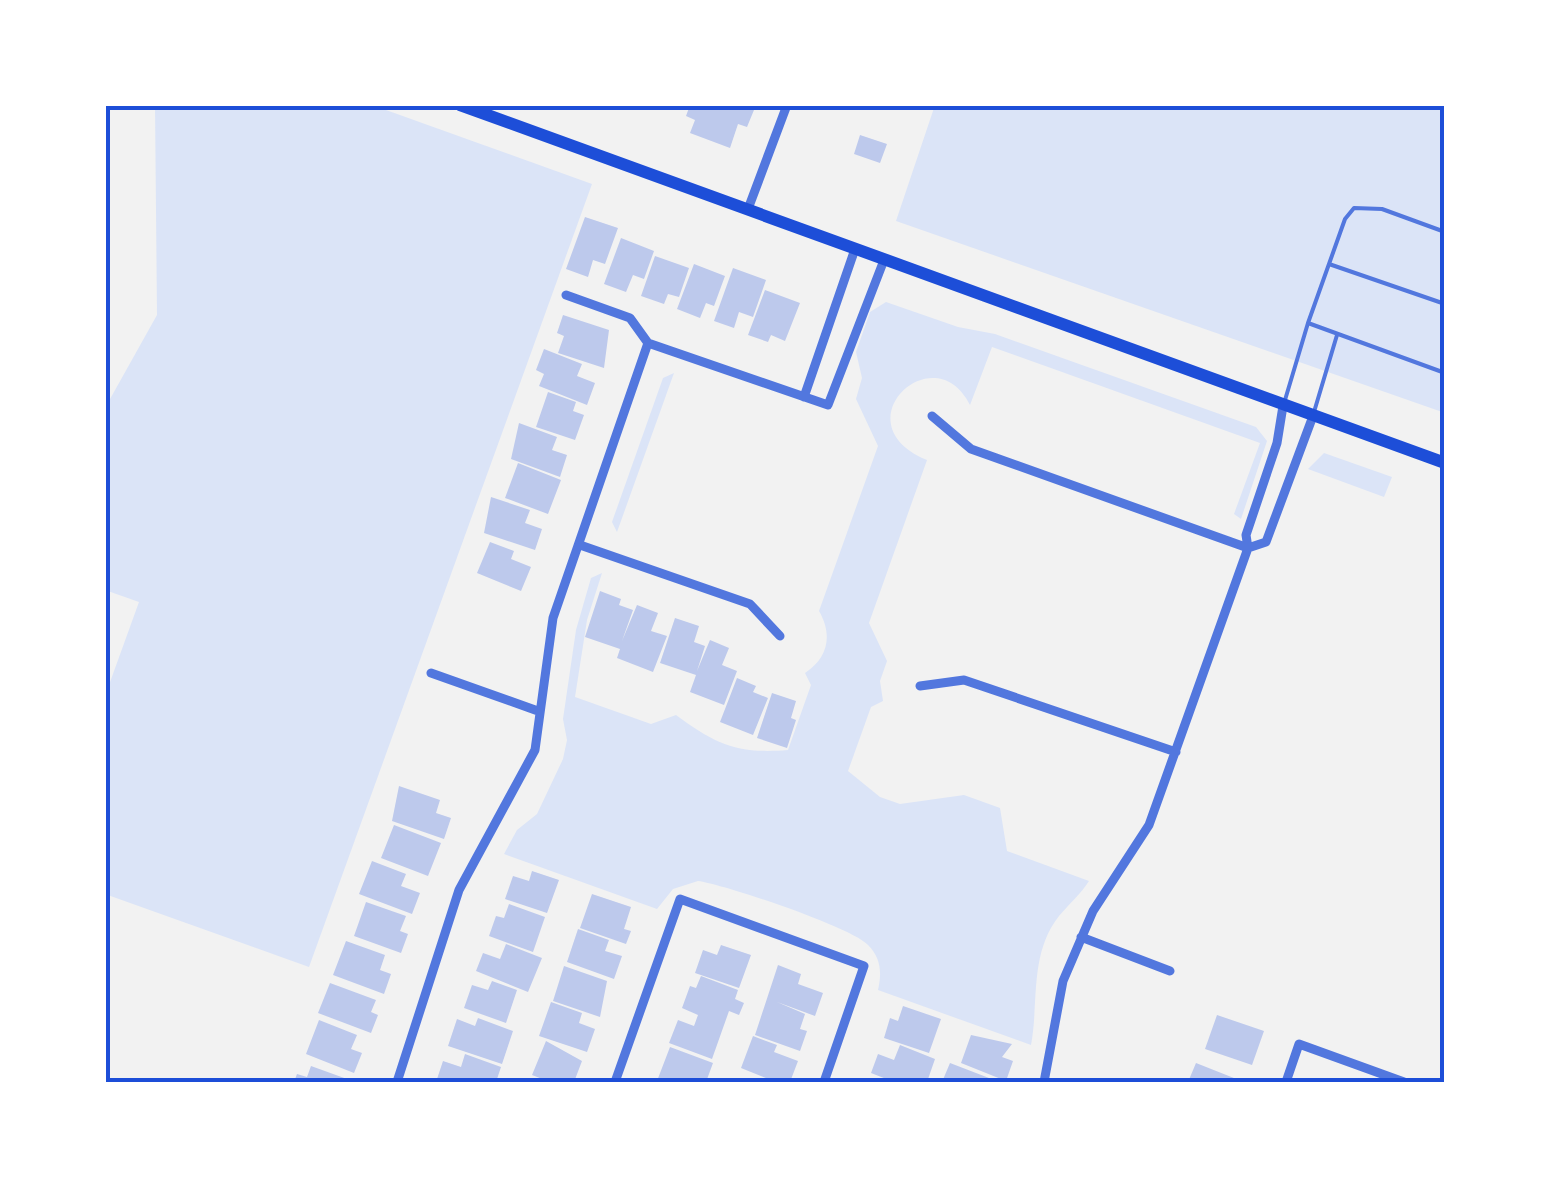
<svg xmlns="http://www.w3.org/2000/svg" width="1550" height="1187" font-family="Figtree,sans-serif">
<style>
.green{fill:#dbe4f7}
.building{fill:#bdc9ec}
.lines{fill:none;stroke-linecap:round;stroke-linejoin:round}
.service{stroke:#5277de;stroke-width:4}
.minor{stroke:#5277de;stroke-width:9}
.secondary{stroke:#1d4ed8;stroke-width:12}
.neatline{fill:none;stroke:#1d4ed8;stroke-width:4}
</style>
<rect width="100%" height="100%" fill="#f2f2f2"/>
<path class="green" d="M155 105H372L592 184 309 967 105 894V696L139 602 105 590V408L157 315Z
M935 105H1445V413L896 221Z
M886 302 958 327 995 334 1256 427 1267 441 1241 519 1234 514 1260 443 992 347 970 405C935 333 838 423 927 460L869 623 887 661 880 681 883 701 871 707 848 771 880 797 900 804 964 795 1000 808 1007 851 1089 881C1080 895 1069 904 1059 916 1029 954 1039 1003 1031 1045L878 990C882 973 881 958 868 945 851 927 726 885 698 881L673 889 657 909 504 854 517 830 537 814 563 759 567 740 563 719 576 630 591 578 602 573 587 620 575 697 651 724 676 715C717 745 737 754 788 750L811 685 805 673C828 658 833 635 819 611L878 446 856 399 862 378 856 352 870 312Z
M674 373 617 532 612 522 663 378Z
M1324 453 1392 477 1384 497 1308 469Z"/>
<path class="building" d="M690 105H741L754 110 747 127 738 124 730 148 690 133 695 120 686 116Z
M860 135 887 144 880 163 854 154Z
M585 217 618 228 605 264 593 260 588 277 566 269Z
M621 238 654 251 644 279 633 275 626 292 604 284Z
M655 256 689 268 679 297 668 294 664 304 641 296Z
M694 264 725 276 714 306 706 303 700 318 677 309Z
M733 268 766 280 753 317 739 312 734 328 714 321Z
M765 290 800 303 785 341 771 335 768 342 748 335Z
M563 315 609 330 604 368 558 353 564 336 557 333Z
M544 349 582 364 577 376 595 383 587 405 539 386 544 374 536 370Z
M548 392 576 402 573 411 584 415 575 440 536 427Z
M519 423 557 437 552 450 567 455 560 477 511 459Z
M518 463 561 480 548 514 505 498Z
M491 497 530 510 525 523 542 529 535 550 484 533Z
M490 542 514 551 511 559 531 567 521 591 477 573Z
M600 591 621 599 619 605 633 610 622 641 637 605 658 613 651 631 667 636 653 672 617 658 620 649 585 637Z
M675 618 699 626 694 642 705 646 697 671 710 640 729 648 722 665 737 671 724 705 690 692 696 675 660 663Z
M737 678 756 686 753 692 768 698 753 735 720 722Z
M772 693 796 701 791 718 796 720 787 748 757 738Z
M399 786 440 800 436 813 451 818 444 839 392 821Z
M394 825 441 843 428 876 381 858Z
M372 861 406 874 401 886 420 893 412 914 359 894Z
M532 871 559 880 547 913 505 899 513 876 529 881Z
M592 894 631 907 624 929 631 931 626 944 580 928Z
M366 902 406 916 400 931 408 934 401 953 354 936Z
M509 904 545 917 533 952 489 936 496 916 504 918Z
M578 929 609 940 605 951 622 956 614 979 567 962Z
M346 941 385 955 380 970 391 974 384 994 333 975Z
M506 944 542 958 528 992 476 971 483 953 500 959Z
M721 945 751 955 739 988 695 973 703 950 717 955Z
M778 965 801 974 798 984 823 993 815 1016 777 1002 805 1014 800 1029 807 1031 800 1051 755 1035Z
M564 966 607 981 600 1017 553 1001Z
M701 976 738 990 735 999 744 1003 739 1015 729 1011 712 1059 669 1043 678 1020 694 1026 698 1015 682 1008 690 986 696 988Z
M492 981 517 990 506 1023 464 1008 472 985 488 990Z
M330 983 376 1000 371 1012 378 1015 371 1033 318 1013Z
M551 1002 582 1013 579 1023 595 1029 587 1052 539 1036Z
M903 1006 941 1019 929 1053 884 1038 890 1018 898 1021Z
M1217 1015 1264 1031 1252 1065 1205 1049Z
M478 1018 513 1031 502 1064 448 1046 457 1019 475 1026Z
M319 1020 357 1035 351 1049 362 1053 354 1073 306 1054Z
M971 1035 1012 1044 1002 1057 1013 1061 1006 1081 961 1063Z
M753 1036 777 1045 774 1052 798 1061 790 1082H776L741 1068Z
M546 1041 582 1061 574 1082H550L532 1075Z
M900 1045 935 1059 927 1082H894L871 1073 878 1054 894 1060Z
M670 1047 713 1063 706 1082 657 1081Z
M465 1054 501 1067 496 1082H436L443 1061 461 1067Z
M950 1063 989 1078 988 1082H942Z
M1196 1063 1244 1082H1188Z
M311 1066 347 1079 346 1082H294L297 1074 307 1077Z"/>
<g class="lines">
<path class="service" d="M1445 232 1382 209 1354 208 1345 219 1308 323 1445 373
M1329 264 1445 304
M1285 400 1308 323
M1314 412 1337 335"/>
<path class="minor" d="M748 209 787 105
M566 295 630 318 648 343 828 405 884 260
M804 397 855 249
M932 416 971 449 1248 548
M580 545 750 604 780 636
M1248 548 1266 542 1313 416
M431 673 538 711
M920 686 964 680 1176 752
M1081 937 1170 971
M397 1082 459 890 535 750 553 618 648 343
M615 1082 680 899 864 966 824 1082
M1044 1082 1063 981 1093 911 1149 825 1248 548 1246 535 1277 443 1283 406
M1286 1082 1299 1044 1404 1082"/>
<path class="secondary" d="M460 105 1445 463"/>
</g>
<rect width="1550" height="1187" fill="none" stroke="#ffffff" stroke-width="215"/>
<rect x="108" y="108" width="1334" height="972" class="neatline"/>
</svg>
